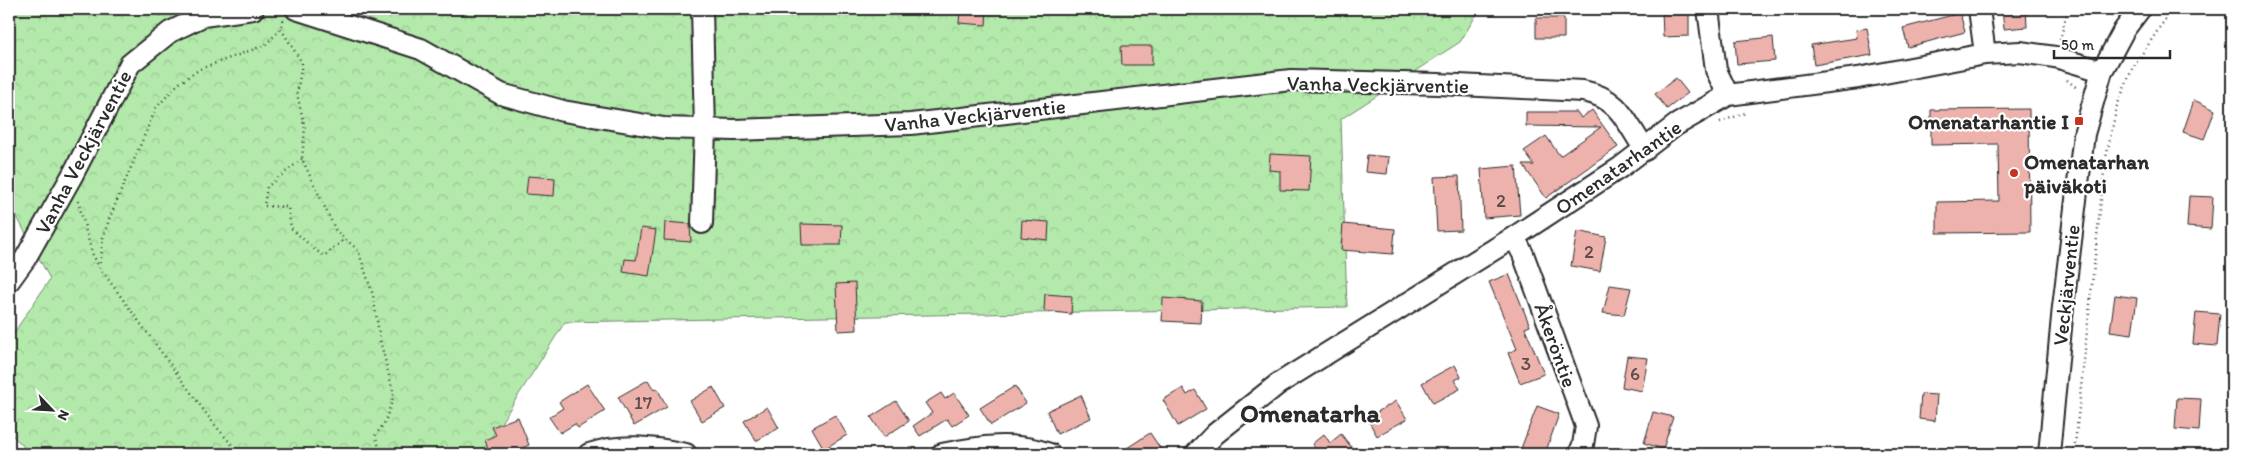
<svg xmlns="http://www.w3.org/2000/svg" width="2241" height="463" font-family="Itim,sans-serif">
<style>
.forest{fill:url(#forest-crowns);stroke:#6f8a6b}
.building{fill:#edb2ac;stroke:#2b2b2b}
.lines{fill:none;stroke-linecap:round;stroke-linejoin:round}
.minor-casing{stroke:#2b2b2b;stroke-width:24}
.path{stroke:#2b2b2b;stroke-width:2.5;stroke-dasharray:1 4;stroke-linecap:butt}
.minor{stroke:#fff;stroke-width:20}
.poi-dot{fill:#c8321e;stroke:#fff;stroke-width:2}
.labels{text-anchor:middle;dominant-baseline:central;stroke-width:4.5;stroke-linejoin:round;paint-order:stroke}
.number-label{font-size:19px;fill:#5c4d4b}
.street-label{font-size:21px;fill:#2b2b2b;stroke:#fff}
.poi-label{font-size:21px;font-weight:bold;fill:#2b2b2b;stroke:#fff;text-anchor:end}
.district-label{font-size:26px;font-weight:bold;fill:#2b2b2b;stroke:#fff}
</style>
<defs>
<pattern id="forest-crowns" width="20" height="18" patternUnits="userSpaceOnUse" patternTransform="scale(1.25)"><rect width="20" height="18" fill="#b3e9ab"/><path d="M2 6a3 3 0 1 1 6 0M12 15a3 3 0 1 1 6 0" fill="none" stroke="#9ac893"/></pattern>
</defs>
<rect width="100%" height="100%" fill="#fff"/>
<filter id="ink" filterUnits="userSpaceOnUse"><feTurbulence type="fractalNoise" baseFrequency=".02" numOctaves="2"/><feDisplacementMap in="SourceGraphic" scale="10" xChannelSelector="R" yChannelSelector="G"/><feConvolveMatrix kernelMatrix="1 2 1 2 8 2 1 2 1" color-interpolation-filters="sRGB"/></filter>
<g filter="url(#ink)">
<path class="forest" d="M9 9H1480L1460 42 1341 119 1347 307 565 322 481 454H31L9 432V340L50 279 9 202Z"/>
<path class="building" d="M960 9H987L986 25 959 23Z
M1662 9H1689V36L1663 37Z
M2002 9H2026L2027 27 2004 29Z
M1960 13 1965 32 1908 47 1903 28Z
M1536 18H1564V38H1536Z
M1867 28 1872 55 1814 65 1811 45 1857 38 1856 30Z
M1773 37 1775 61 1737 64 1735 41Z
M1121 46H1152V65H1122Z
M1676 78 1688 93 1667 109 1655 94Z
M2194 100 2215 110 2204 139 2183 132Z
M2029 109 2030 232 1937 233V202L1999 201 1998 144 1931 145V110Z
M1592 110 1618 147 1546 198 1523 165H1534L1524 151 1546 136 1560 156 1601 127 1526 126V112H1577L1581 118Z
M1270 154 1311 156 1309 191 1280 190V171L1269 170Z
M1367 155 1389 157 1387 174 1365 172Z
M1516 166 1520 215 1484 218 1481 169Z
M528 176 555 178 554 196 526 194Z
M1459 176 1461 230 1437 231 1434 177Z
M2189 196 2213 197 2211 229 2187 227Z
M1022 220 1049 222 1048 240 1021 237Z
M665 222 690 224 691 242 664 240Z
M801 224 842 225 841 245H802Z
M1343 224 1395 229 1393 254 1341 250Z
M641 228 656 230 649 276 623 272 625 259 636 260Z
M1577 231 1606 237 1600 271 1571 266Z
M1509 274 1530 326 1525 328 1544 374 1520 383 1508 353 1517 349 1489 282Z
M855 283 857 330 838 331 836 284Z
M1610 285 1631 288 1624 315 1603 313Z
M1045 294 1072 296 1071 314 1044 311Z
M2115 295 2137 298 2132 334 2110 331Z
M1163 298 1202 301 1201 323 1162 321Z
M2196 312 2220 314 2217 346 2193 344Z
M1627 356 1648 358 1642 391 1622 387Z
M1455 365 1461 377 1455 380 1460 389 1433 403 1422 383Z
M648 380 654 390 657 388 667 407 634 426 618 397Z
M587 384 605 411 578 428 575 424 560 433 549 417 563 408 559 402Z
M1015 386 1026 403 991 425 980 408Z
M713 387 725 408 702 421 690 401Z
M1183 388 1187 395 1195 390 1206 409 1178 426 1163 400Z
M941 393 945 399 954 393 969 415 952 426 947 419 920 436 913 426 932 413 925 403Z
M1921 394 1937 395 1935 421 1919 419Z
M1081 395 1091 418 1057 434 1047 411Z
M2177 398 2201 399 2199 431 2175 429Z
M896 401 909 421 884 437 871 417Z
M1396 401 1407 419 1377 436 1367 418Z
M1537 406 1559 414 1545 454H1519Z
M767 407 779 428 756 441 744 421Z
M1653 412 1673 417 1663 449 1644 443Z
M835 415 847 435 824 449 812 428Z
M518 417 529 445 520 449 523 454H490L485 440 496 435 492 427Z
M1150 433 1164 454H1118Z
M1324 434 1330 443 1341 434 1352 448 1344 454H1315L1318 452 1312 444Z"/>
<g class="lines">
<defs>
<path id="minor" d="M296 9 421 49 501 94 563 111 664 128 734 130 911 124 1291 80 1438 84 1583 91C1620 98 1626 122 1645 150
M1708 9 1716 70 1728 95
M1979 9 1985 54
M702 223 705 129 702 9
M1514 237 1523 254 1586 426 1583 445 1579 454
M9 281 25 259 73 174 130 64 170 32 203 16 253 9
M589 454C621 443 653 447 686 454
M942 454C979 446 1015 441 1050 454
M1196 454 1215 434 1278 384 1514 237 1621 167 1676 125 1728 95 1858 78 1985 54 2020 52 2055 57 2102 71
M2049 454 2063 307 2084 134 2102 71 2124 30 2140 9"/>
</defs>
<use href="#minor" class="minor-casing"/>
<path class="path" d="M153 9 160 13 162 18
M281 29 302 63 297 94 305 128 302 159 336 231 358 250 373 295 380 340 394 395 385 422 375 436 382 454
M2060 40 2068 9
M2067 80 2078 89
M1720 122 1748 112
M302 159 267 187 264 206 288 207 291 228 314 249 324 256 345 239
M78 201 92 253 100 268 213 423 240 454
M100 268 103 238 110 217 156 108 178 84 200 69 265 45 281 29 283 20
M2074 454 2105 162 2117 106 2132 69 2172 9"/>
<use href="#minor" class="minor"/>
</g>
</g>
<g class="poi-dot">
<rect x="2074" y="116" width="10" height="10" rx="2.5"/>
<circle cx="2014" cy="173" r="5"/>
</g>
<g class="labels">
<g class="number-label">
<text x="1501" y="200">2</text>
<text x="1589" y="251">2</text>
<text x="1526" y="363">3</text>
<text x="1635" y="373">6</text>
<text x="643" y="402">17</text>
</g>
<g class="street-label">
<text transform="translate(1378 84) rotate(1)">Vanha Veckjärventie</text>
<text transform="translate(975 115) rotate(-6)">Vanha Veckjärventie</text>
<text transform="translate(83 152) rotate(-62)">Vanha Veckjärventie</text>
<text transform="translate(1618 167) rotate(-35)">Omenatarhantie</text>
<text transform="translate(2066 285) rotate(-84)">Veckjärventie</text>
<text transform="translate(1556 345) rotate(70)">Åkeröntie</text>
</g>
<g class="poi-label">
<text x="2069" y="121">Omenatarhantie I</text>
<text x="2024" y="161" text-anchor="start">Omenatarhan<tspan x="2024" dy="24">päiväkoti</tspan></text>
</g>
<g class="district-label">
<text x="1310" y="413">Omenatarha</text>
</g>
</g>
<rect width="2241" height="463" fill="none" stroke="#fff" stroke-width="30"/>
<rect x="15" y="15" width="2211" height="433" fill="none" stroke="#2b2b2b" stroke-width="2" filter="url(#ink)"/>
<g transform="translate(52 410) rotate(115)" stroke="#ffffff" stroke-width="4" paint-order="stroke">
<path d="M0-4L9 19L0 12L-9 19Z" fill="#2b2b2b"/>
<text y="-8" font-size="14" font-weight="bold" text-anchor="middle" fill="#2b2b2b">N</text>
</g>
<path d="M2054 50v8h116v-8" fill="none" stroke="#2b2b2b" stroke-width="2.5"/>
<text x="2061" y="50" font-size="15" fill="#2b2b2b" stroke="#ffffff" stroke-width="4" paint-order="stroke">50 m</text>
</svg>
